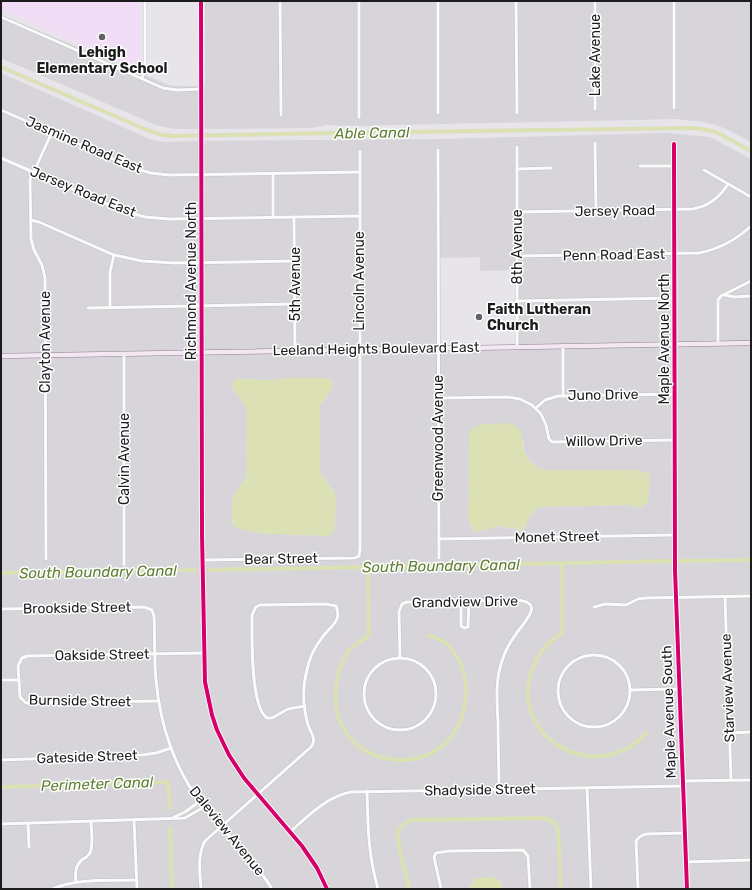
<svg xmlns="http://www.w3.org/2000/svg" width="752" height="890" viewBox="0 0 752 890" font-family="Rubik,sans-serif">
  <style>
    .residential { fill: #d7d5d9; fill-rule: evenodd }
    .education { fill: #f2ddf6 }
    .water { fill: #dbe0b5 }
    .lines { fill: none; stroke-linecap: round; stroke-linejoin: round }
    .canal { stroke: #dbe0b5; stroke-width: 4 }
    .street-casing { stroke: #c2c0c3; stroke-width: 4 }
    .secondary-casing { stroke: #937c94; stroke-width: 5.5 }
    .street { stroke: #fbfbfc; stroke-width: 3 }
    .secondary { stroke: #f2e8f2; stroke-width: 4.5 }
    .cycleway-casing { stroke: #fff; stroke-width: 6 }
    .cycleway { stroke: #d6006c; stroke-width: 4 }
    .poi-dot { fill: #636264; stroke: #fff; stroke-width: 1.5 }
    .labels { text-anchor: middle; dominant-baseline: central; stroke-width: 3; stroke-linejoin: round; paint-order: stroke }
    .poi-label { font-size: 14px; font-weight: bold; fill: #1c1c1c; stroke: #fff }
    .street-label { font-size: 14px; fill: #1c1c1c; stroke: #fff }
    .water-label { font-size: 15px; font-style: italic; fill: #618035; stroke: #fff }
  </style>
  <rect width="100%" height="100%" fill="#e7e4ea"/>
  <g class="residential">
    <path d="M205,1H751V142L731,131L716,125L704,122L677,119L352,126L326,125L312,128L204,129V86L205,85Z"/>
    <path d="M1,15L166,84L173,86H200V129H174L156,125L1,58Z"/>
    <path d="M1,73L152,140L164,142L200,141V350L1,354Z"/>
    <path d="M666,133L710,137L751,159V341L519,345L518,270L480,271V257L439,258L440,346L204,350V141L441,139Z"/>
    <path d="M751,345V889H503L500,880L492,878L470,886V889H329L319,867L304,845L259,793L237,766L224,742L214,715L207,682L205,585L204,355ZM290,378H330L333,382L332,389L320,406V472L335,493L336,507L335,528L324,536L256,533L246,530L232,522L233,497L246,477L247,411L244,404L232,386L237,379L271,380ZM524,441V451L532,463L538,468L544,470H638L639,473L648,472L649,489L648,503L640,508L631,505L542,507L534,510L527,521L526,525L520,530L498,526L477,532L472,528L469,522Z"/>
    <path d="M200,355L201,585L203,672L207,706L221,744L234,768L256,796L301,848L316,870L325,889H1V358Z"/>
  </g>
  <path class="education" d="M1,1H141V65L136,70L1,9Z"/>
  <g class="water">
    <path d="M290,378H330L333,382L332,389L320,406V472L335,493L336,507L334,530L331,535L324,536C305,534 245,537 233,525L231,510L233,497L246,477L247,411C245,408 245,405 243,402C238,395 226,385 237,379L271,380Z"/>
    <path d="M507,423C527,426 520,437 524,450C527,460 535,467 544,470H638L639,473L649,472V489L648,503L640,508L631,505L542,507C532,509 529,518 525,528L522,530L498,526L477,532H474L468,518L469,434C474,421 495,424 507,423Z"/>
    <path d="M476,878C489,878 499,873 503,889H470L472,882Z"/>
  </g>
  <g class="lines">
    <g class="canal">
      <path d="M1,67L145,129L162,135L173,136L336,133L696,128L716,132L751,151"/>
      <path d="M678,561L751,560"/>
      <path d="M562,563V633C546,644 539,652 532,670C507,739 599,787 646,733"/>
      <path d="M368,567L369,635C364,639 359,642 354,646C342,655 337,675 336,689C327,777 466,790 466,689C466,672 458,652 443,641C439,639 434,637 429,635"/>
      <path d="M210,570L672,561"/>
      <path d="M1,573L195,570"/>
      <path d="M1,787L168,782L170,808"/>
      <path d="M170,828L172,889"/>
      <path d="M410,889C407,876 394,840 399,829C402,824 408,822 412,820L545,818L554,822L558,828L561,889"/>
    </g>
    <defs>
      <g id="street">
        <path d="M280,1L281,115"/>
        <path d="M438,1V113"/>
        <path d="M516,1L517,113"/>
        <path d="M674,1V108"/>
        <path d="M1,17L163,88L177,90L202,89"/>
        <path d="M142,78L145,71V1"/>
        <path d="M595,109V1"/>
        <path d="M1,110L136,169L151,173L169,175L360,172"/>
        <path d="M359,117V1"/>
        <path d="M595,143L596,211"/>
        <path d="M674,144L675,570L687,889"/>
        <path d="M438,150L439,558"/>
        <path d="M1,158L123,211L145,217L169,219L359,216"/>
        <path d="M640,166H674"/>
        <path d="M517,169L551,168"/>
        <path d="M704,170L751,197"/>
        <path d="M273,173V217"/>
        <path d="M517,212L693,209C709,206 720,197 728,184"/>
        <path d="M294,217L295,351"/>
        <path d="M30,220L39,222L114,255L142,261L174,263L295,261"/>
        <path d="M517,256L699,253C719,249 736,240 751,226"/>
        <path d="M725,295L734,297L751,296"/>
        <path d="M517,301L674,298"/>
        <path d="M88,308L295,304"/>
        <path d="M110,308V272L114,255"/>
        <path d="M718,343V300L721,296L751,281"/>
        <path d="M563,346V396"/>
        <path d="M517,347V147"/>
        <path d="M124,354V565"/>
        <path d="M439,398L508,397L520,399L532,405L541,414L546,425L549,439L552,442L675,440"/>
        <path d="M536,408L545,400L558,396L674,394"/>
        <path d="M439,539L675,535"/>
        <path d="M46,559L45,278L42,265L34,250L31,239L30,180L31,176L36,167L52,132"/>
        <path d="M203,560L355,558L359,556L360,549V151"/>
        <path d="M725,597L731,780"/>
        <path d="M461,601V626L464,628L468,627L469,601"/>
        <path d="M594,607L605,604L626,605L638,599L646,598L751,596"/>
        <path d="M1,609L144,607L152,610L154,616C155,637 154,659 156,680C160,725 175,771 204,807C226,834 254,859 272,889"/>
        <circle cx="594" cy="691" r="36"/>
        <circle cx="400" cy="694" r="36"/>
        <path d="M400,658L399,612L402,604L407,602L516,600C547,602 523,623 516,634C510,642 505,651 502,661C495,680 497,702 498,722C498,744 499,767 499,789"/>
        <path d="M1,680H19"/>
        <path d="M631,690L679,689"/>
        <path d="M158,701L26,703L20,697L18,666L22,658L27,656L204,653"/>
        <path d="M730,733L751,732"/>
        <path d="M1,760L142,755L156,753L171,748"/>
        <path d="M683,781L751,780"/>
        <path d="M587,788L591,889"/>
        <path d="M367,791C368,828 368,854 378,889"/>
        <path d="M174,817L185,812L200,801"/>
        <path d="M134,820L137,889"/>
        <path d="M1,824L185,818L204,807"/>
        <path d="M28,824L29,847"/>
        <path d="M290,832C309,815 326,797 351,792L683,786"/>
        <path d="M686,862L751,860"/>
        <path d="M76,882C75,873 75,865 83,859C86,858 88,856 90,853C94,844 91,831 91,821"/>
        <path d="M52,889C76,878 110,881 136,880"/>
        <path d="M201,889C200,873 197,855 205,841L311,747C317,739 311,733 308,725C303,707 302,688 307,670C309,658 316,645 324,635C328,630 333,626 336,621C339,616 338,611 336,606L326,604L260,605L256,607L252,615C252,635 250,707 267,718H272L288,709L305,706"/>
        <path d="M441,889L434,857L436,853L449,851L523,850L528,856L530,889"/>
        <path d="M638,889L636,841C639,837 641,835 646,834L685,833"/>
      </g>
      <g id="secondary">
        <path d="M201,1L202,534L205,682L212,715L217,730L229,755L244,778L302,846L317,868L327,889"/>
        <path d="M1,356L751,343"/>
      </g>
    </defs>
    <use href="#street" class="street-casing"/>
    <use href="#secondary" class="secondary-casing"/>
    <use href="#street" class="street"/>
    <use href="#secondary" class="secondary"/>
    <defs>
      <g id="cycleway">
        <path d="M201,1L202,534L205,682L212,715L217,730L229,755L244,778L302,846L317,868L327,889"/>
        <path d="M674,144L675,570L687,889"/>
      </g>
    </defs>
    <use href="#cycleway" class="cycleway-casing"/>
    <use href="#cycleway" class="cycleway"/>
  </g>
  <g class="poi-dot">
    <circle cx="102" cy="37" r="4"/>
    <circle cx="479" cy="317" r="4"/>
  </g>
  <g class="labels">
    <g class="poi-label">
      <text x="102" y="52">Lehigh<tspan x="102" dy="16">Elementary School</tspan></text>
      <text x="487" y="309" text-anchor="start">Faith Lutheran<tspan x="487" dy="16">Church</tspan></text>
    </g>
    <g class="street-label">
      <text transform="translate(595 55) rotate(-90)">Lake Avenue</text>
      <text transform="translate(84 145) rotate(23)">Jasmine Road East</text>
      <text transform="translate(83 192) rotate(22)">Jersey Road East</text>
      <text transform="translate(615 211) rotate(-1)">Jersey Road</text>
      <text transform="translate(517 247) rotate(-90)">8th Avenue</text>
      <text transform="translate(614 255) rotate(-1)">Penn Road East</text>
      <text transform="translate(191 281) rotate(-90)">Richmond Avenue North</text>
      <text transform="translate(359 281) rotate(-90)">Lincoln Avenue</text>
      <text transform="translate(295 284) rotate(-90)">5th Avenue</text>
      <text transform="translate(664 339) rotate(-90)">Maple Avenue North</text>
      <text transform="translate(45 342) rotate(-90)">Clayton Avenue</text>
      <text transform="translate(376 349) rotate(-1)">Leeland Heights Boulevard East</text>
      <text transform="translate(603 395) rotate(-1)">Juno Drive</text>
      <text transform="translate(438 438) rotate(-90)">Greenwood Avenue</text>
      <text transform="translate(604 441) rotate(-1)">Willow Drive</text>
      <text transform="translate(124 459) rotate(-90)">Calvin Avenue</text>
      <text transform="translate(557 537) rotate(-1)">Monet Street</text>
      <text transform="translate(281 559) rotate(-1)">Bear Street</text>
      <text transform="translate(465 602) rotate(-1)">Grandview Drive</text>
      <text transform="translate(77 608) rotate(-1)">Brookside Street</text>
      <text transform="translate(102 655) rotate(-1)">Oakside Street</text>
      <text transform="translate(728 688) rotate(-92)">Starview Avenue</text>
      <text transform="translate(80 701) rotate(1)">Burnside Street</text>
      <text transform="translate(669 712) rotate(-92)">Maple Avenue South</text>
      <text transform="translate(87 757) rotate(-2)">Gateside Street</text>
      <text transform="translate(480 790) rotate(-1)">Shadyside Street</text>
      <text transform="translate(227 831) rotate(51)">Daleview Avenue</text>
    </g>
    <g class="water-label">
      <text transform="translate(372 133) rotate(-1)">Able Canal</text>
      <text transform="translate(441 566) rotate(-1)">South Boundary Canal</text>
      <text transform="translate(98 572) rotate(-1)">South Boundary Canal</text>
      <text transform="translate(97 784) rotate(-2)">Perimeter Canal</text>
    </g>
  </g>
  <rect width="752" height="890" fill="none" stroke="#1c1c1c" stroke-width="4"/>
</svg>
